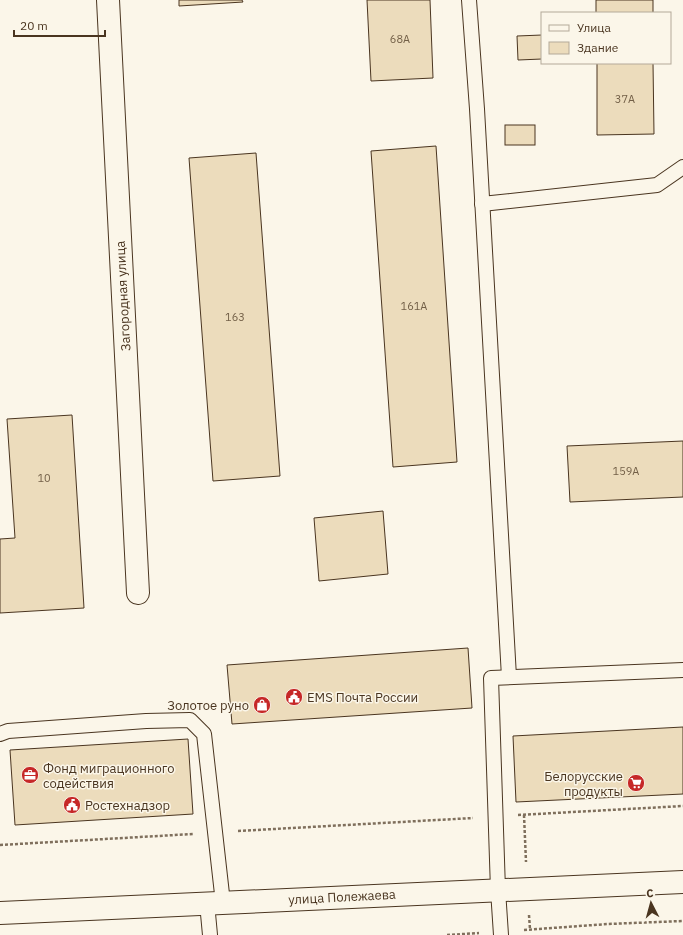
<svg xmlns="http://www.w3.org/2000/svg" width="683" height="935" viewBox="0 0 683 935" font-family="'IBM Plex Sans',sans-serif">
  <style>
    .building { fill: #ecdcbc; stroke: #4a3520 }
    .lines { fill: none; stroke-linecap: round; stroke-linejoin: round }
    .service-casing { stroke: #4a3520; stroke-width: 16 }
    .minor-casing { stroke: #4a3520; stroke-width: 24 }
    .primary-casing { stroke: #4a3520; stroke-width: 24 }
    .path { stroke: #7f6f5c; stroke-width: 2.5; stroke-dasharray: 3 2; stroke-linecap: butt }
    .service { stroke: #fbf6e9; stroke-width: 14 }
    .minor { stroke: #fbf6e9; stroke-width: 22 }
    .primary { stroke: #fbf6e9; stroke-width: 22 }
    .labels { text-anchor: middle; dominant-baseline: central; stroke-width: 3; stroke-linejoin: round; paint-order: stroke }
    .number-label { font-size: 11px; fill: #725f47 }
    .street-label { font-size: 13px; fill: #4a3520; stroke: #fbf6e9 }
    .poi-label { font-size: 13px; fill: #4a3520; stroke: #fbf6e9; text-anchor: start }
  </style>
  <rect width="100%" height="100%" fill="#fbf6e9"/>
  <g class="building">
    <path d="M179,0H242L243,2L179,6Z"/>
    <path d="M367,0H430L433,78L371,81Z"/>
    <rect x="596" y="0" width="57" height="13"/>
    <path d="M542,35V59L518,60L517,36Z"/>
    <path d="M597,63H653L654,134L597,135Z"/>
    <rect x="505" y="125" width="30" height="20"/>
    <path d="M436,146L457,462L393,467L371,151Z"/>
    <path d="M256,153L280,476L213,481L189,158Z"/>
    <path d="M72,415L84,608L0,613V539L15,538L7,419Z"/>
    <path d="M683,441V497L570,502L567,446Z"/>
    <path d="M383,511L388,574L319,581L314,518Z"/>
    <path d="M468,648L472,708L232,724L227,665Z"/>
    <path d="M683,727V794L516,802L513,736Z"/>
    <path d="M188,739L193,814L15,825L10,750Z"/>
  </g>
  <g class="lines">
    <defs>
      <g id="service">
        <path d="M469,0L477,109L509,677"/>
        <path d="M482,204L657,185L683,167"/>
        <path d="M0,734L8,731L146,721L190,720L204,734L223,903"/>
        <path d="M207,903L210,935"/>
        <path d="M501,935L498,890L491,678L683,670"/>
      </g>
      <path id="minor" d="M108,0L138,593"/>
      <path id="primary" d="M0,913L683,882"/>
    </defs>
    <use href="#service" class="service-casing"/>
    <use href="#minor" class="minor-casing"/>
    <use href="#primary" class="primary-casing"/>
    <g class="path">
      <path d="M518,815L683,806"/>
      <path d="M524,815L526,862"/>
      <path d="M238,831L473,818"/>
      <path d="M0,845L193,834"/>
      <path d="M529,915L530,929"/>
      <path d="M524,930L608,924L683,921"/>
      <path d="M447,935L479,933"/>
    </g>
    <use href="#service" class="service"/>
    <use href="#minor" class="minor"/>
    <use href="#primary" class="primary"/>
  </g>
  <defs>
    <symbol id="civic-disc" viewBox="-11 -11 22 22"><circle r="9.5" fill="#c62828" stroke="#fbf6e9"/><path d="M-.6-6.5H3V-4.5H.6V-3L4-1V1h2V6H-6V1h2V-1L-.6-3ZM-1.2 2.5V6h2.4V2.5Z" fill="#fff"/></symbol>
    <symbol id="shop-disc" viewBox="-11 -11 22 22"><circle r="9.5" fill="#c62828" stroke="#fbf6e9"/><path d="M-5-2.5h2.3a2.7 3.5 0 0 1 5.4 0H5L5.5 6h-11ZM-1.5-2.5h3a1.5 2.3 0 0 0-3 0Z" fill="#fff"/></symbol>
    <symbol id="office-disc" viewBox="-11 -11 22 22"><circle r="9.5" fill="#c62828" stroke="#fbf6e9"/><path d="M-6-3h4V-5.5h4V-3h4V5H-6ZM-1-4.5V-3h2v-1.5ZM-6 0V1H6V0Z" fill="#fff"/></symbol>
    <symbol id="supermarket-disc" viewBox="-11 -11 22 22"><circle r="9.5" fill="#c62828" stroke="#fbf6e9"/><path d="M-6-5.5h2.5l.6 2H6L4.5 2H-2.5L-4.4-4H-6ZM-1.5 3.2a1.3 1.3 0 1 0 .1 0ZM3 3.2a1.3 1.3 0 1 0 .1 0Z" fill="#fff"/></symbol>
  </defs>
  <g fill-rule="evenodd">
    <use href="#civic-disc" x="284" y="687" width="20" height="20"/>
    <use href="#shop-disc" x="252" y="695" width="20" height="20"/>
    <use href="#office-disc" x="20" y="765" width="20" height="20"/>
    <use href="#supermarket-disc" x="626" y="773" width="20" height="20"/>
    <use href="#civic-disc" x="62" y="795" width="20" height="20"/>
  </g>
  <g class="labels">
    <g class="number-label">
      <text x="400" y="39">68А</text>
      <text x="625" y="99">37А</text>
      <text x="414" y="306">161А</text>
      <text x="235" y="317">163</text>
      <text x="626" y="471">159А</text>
      <text x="44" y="478">10</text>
    </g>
    <g class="street-label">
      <text transform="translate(123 296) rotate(-93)">Загородная улица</text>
      <text transform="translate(342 897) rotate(-3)">улица Полежаева</text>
    </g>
    <g class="poi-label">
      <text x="307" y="697">EMS Почта России</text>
      <text x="249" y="705" text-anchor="end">Золотое руно</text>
      <text x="43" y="768">Фонд миграционного<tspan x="43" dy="15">содействия</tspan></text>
      <text x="623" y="776" text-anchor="end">Белорусские<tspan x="623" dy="15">продукты</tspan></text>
      <text x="85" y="805">Ростехнадзор</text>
    </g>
  </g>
  <rect x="541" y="12" width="130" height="52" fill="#fbf6e9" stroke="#b4a999"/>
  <rect x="549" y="25" width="20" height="6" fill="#fbf6e9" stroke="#b4a999"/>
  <text x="577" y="32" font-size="12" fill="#4a3520">Улица</text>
  <rect x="549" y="42" width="20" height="12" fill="#ecdcbc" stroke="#b4a999"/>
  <text x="577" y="52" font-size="12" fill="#4a3520">Здание</text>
  <g transform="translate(651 903) rotate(354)" stroke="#fbf6e9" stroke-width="3" paint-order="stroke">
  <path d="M0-3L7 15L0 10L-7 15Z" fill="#4a3520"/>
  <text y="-6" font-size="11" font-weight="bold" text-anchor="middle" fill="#4a3520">С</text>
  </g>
  <path d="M14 30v6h91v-6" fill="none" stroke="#4a3520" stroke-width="2"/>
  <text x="20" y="30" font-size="12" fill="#4a3520" stroke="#fbf6e9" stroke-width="3" paint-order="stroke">20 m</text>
</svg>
